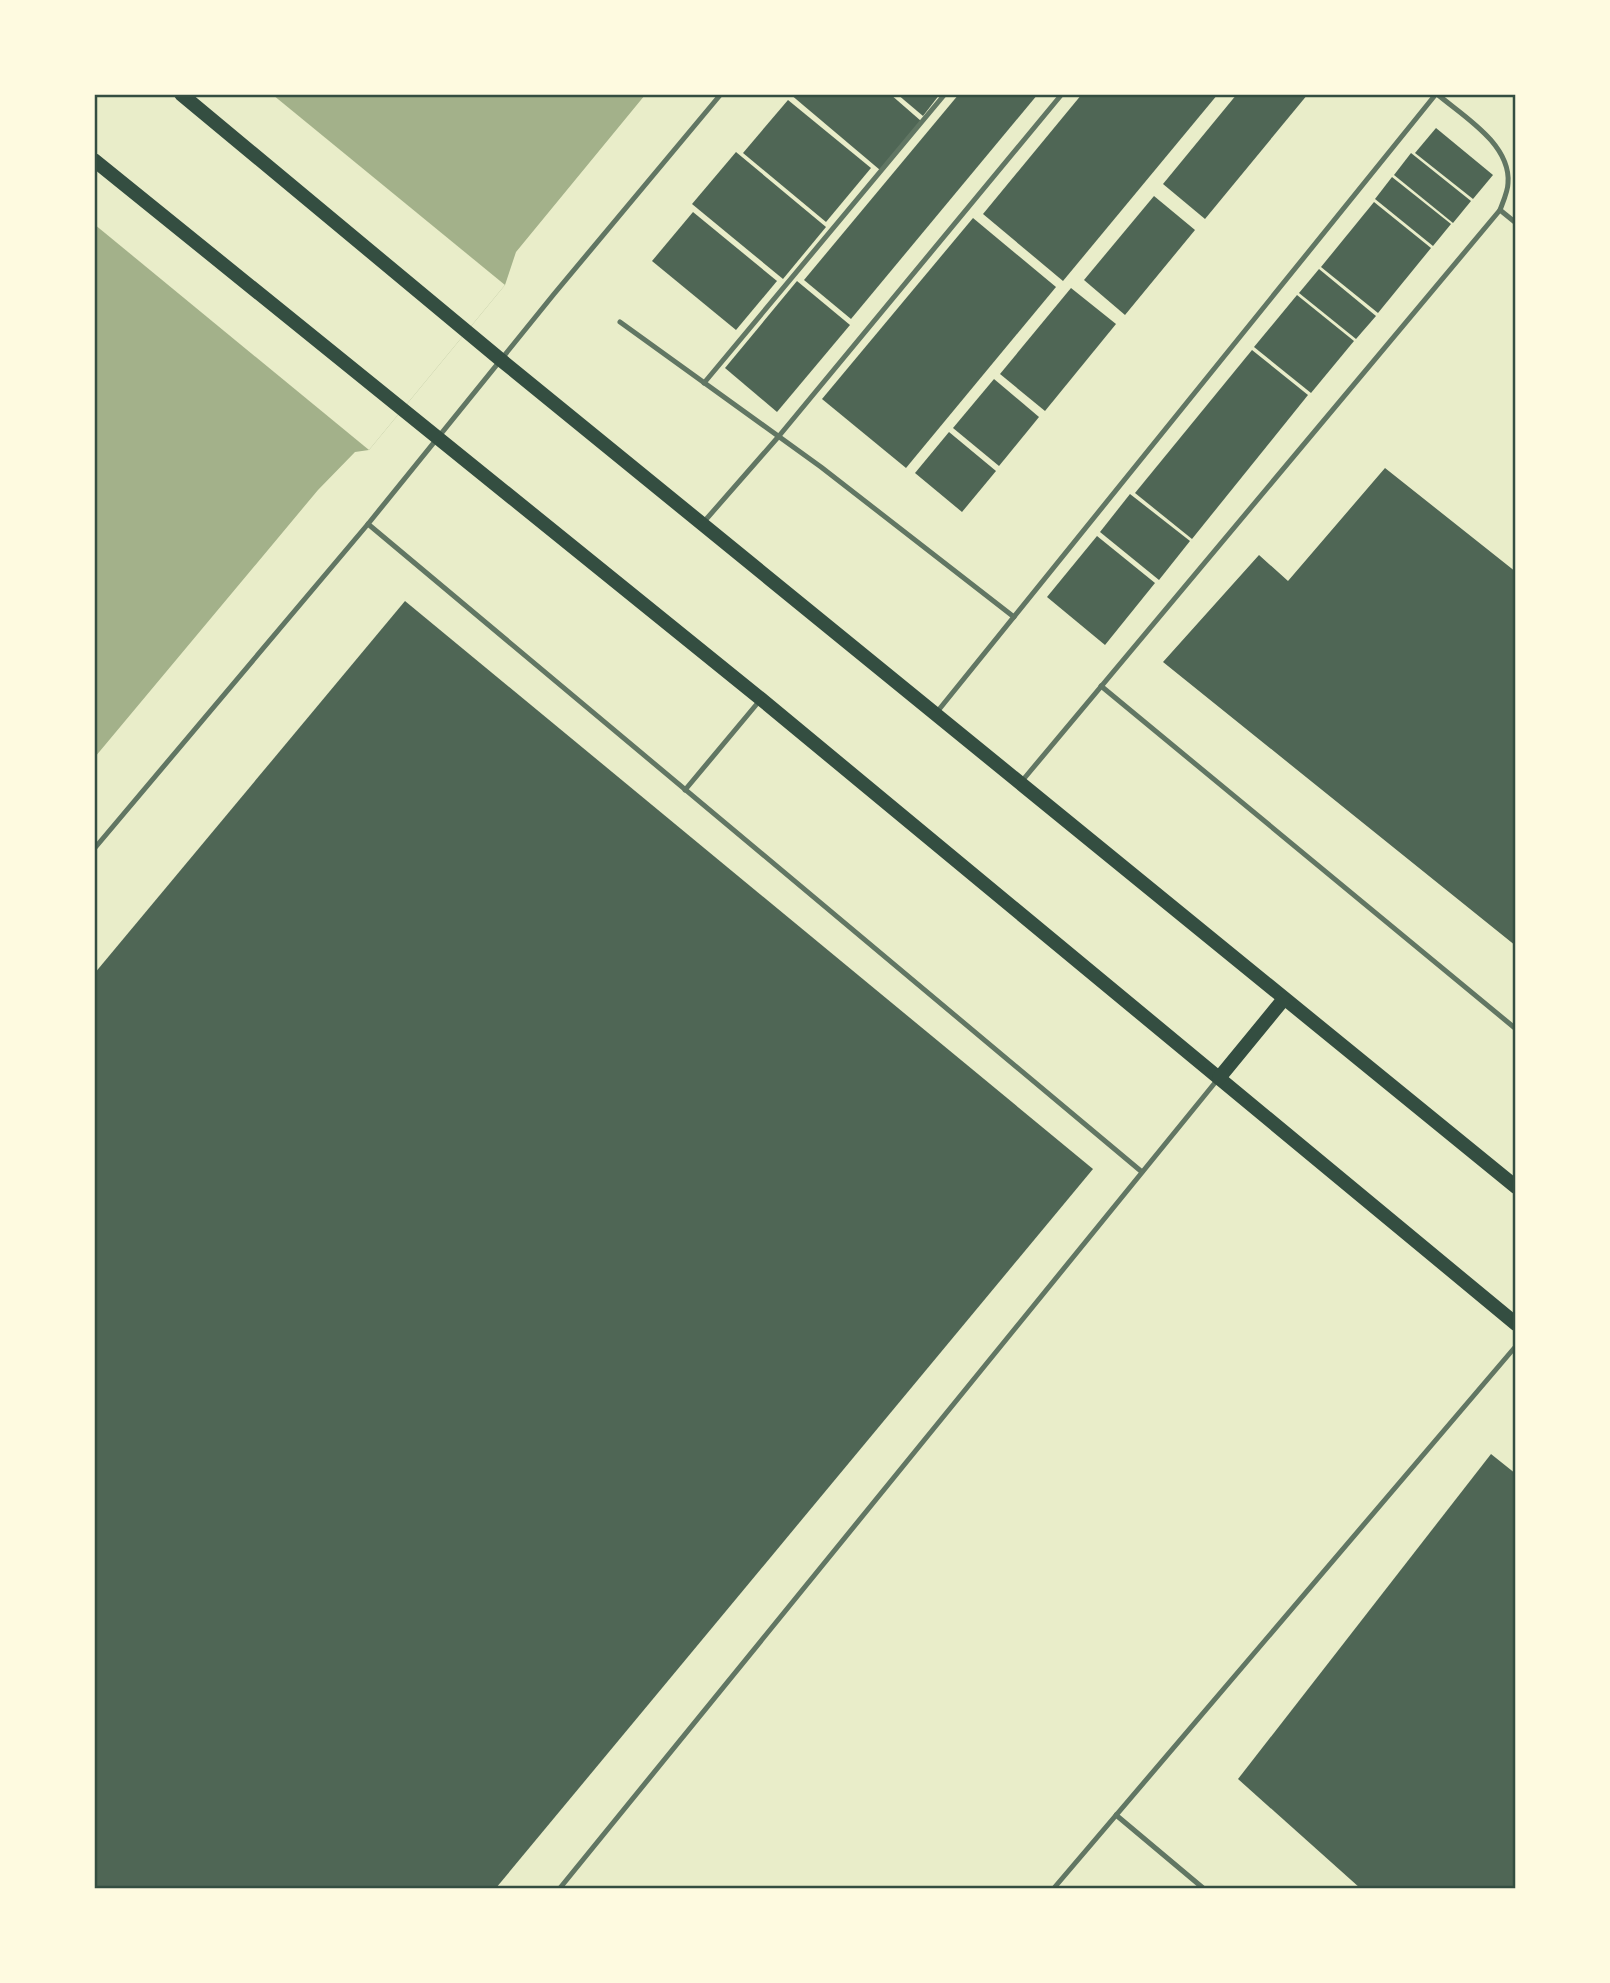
<svg xmlns="http://www.w3.org/2000/svg" width="1610" height="1983" viewBox="0 0 1610 1983" font-family="'Sofia Sans Condensed',sans-serif">
  <style>
    .water { fill: #a3b18a }
    .pier { fill: #e9edc9 }
    .building { fill: #4f6655 }
    .lines { fill: none; stroke-linecap: round; stroke-linejoin: round }
    .service { stroke: #617663; stroke-width: 5 }
    .secondary { stroke: #344e41; stroke-width: 14 }
    .neatline { fill: none; stroke: #344e41; stroke-width: 2.5 }
  </style>
  <rect width="100%" height="100%" fill="#e9edc9"/>
  <path class="water" d="M95,95H645L516,252L505,285L369,450L355,452L318,490L95,757Z"/>
  <path class="pier" d="M95,95H273L505,285L369,450L94,224Z"/>
  <g class="building">
    <path d="M790,94H890L921,121L880,170Z"/>
    <path d="M897,94H940L923,116Z"/>
    <path d="M959,94H1038L851,319L804,280Z"/>
    <path d="M1082,94H1218L1063,281L983,214Z"/>
    <path d="M1237,94H1308L1205,219L1163,184Z"/>
    <path d="M788,100L871,168L826,222L743,153Z"/>
    <path d="M1436,128L1493,175L1473,199L1415,153Z"/>
    <path d="M736,152L826,227L783,279L692,204Z"/>
    <path d="M1411,153L1471,201L1453,223L1394,175Z"/>
    <path d="M1392,177L1451,224L1433,246L1375,199Z"/>
    <path d="M1154,196L1195,230L1125,315L1084,280Z"/>
    <path d="M1374,202L1431,248L1378,313L1321,267Z"/>
    <path d="M693,212L777,281L736,330L652,261Z"/>
    <path d="M973,218L1056,287L906,468L822,399Z"/>
    <path d="M1319,269L1376,316L1356,339L1299,293Z"/>
    <path d="M797,281L850,325L777,412L725,368Z"/>
    <path d="M1071,288L1116,324L1045,411L1000,374Z"/>
    <path d="M1297,295L1354,341L1311,393L1254,347Z"/>
    <path d="M1252,350L1308,395L1192,539L1135,493Z"/>
    <path d="M994,379L1039,417L999,466L953,428Z"/>
    <path d="M949,432L996,471L962,512L915,473Z"/>
    <path d="M1385,468L1516,572V946L1163,662L1259,555L1288,581Z"/>
    <path d="M1130,494L1190,541L1159,580L1100,532Z"/>
    <path d="M1097,536L1155,583L1105,645L1047,597Z"/>
    <path d="M405,601L1093,1169L496,1888H94V974Z"/>
    <path d="M1491,1454L1516,1474V1888H1360L1238,1779Z"/>
  </g>
  <g class="lines">
    <g class="service">
      <path d="M1437,94C1463,116 1511,144 1508,183C1508,191 1503,202 1500,210"/>
      <path d="M620,322L821,467L1014,617"/>
      <path d="M704,383L945,94"/>
      <path d="M368,524L1142,1172"/>
      <path d="M702,524L779,436L1062,94"/>
      <path d="M1101,686L1516,1029"/>
      <path d="M937,712L1436,94"/>
      <path d="M1022,781L1500,210L1516,223"/>
      <path d="M685,790L761,699"/>
      <path d="M94,849L368,524L554,294L721,94"/>
      <path d="M1116,1815L1203,1888"/>
      <path d="M560,1888L1218,1079"/>
      <path d="M1054,1888L1516,1346"/>
    </g>
    <g class="secondary">
      <path d="M181,94L501,360L1516,1187"/>
      <path d="M94,160L761,699L1516,1324"/>
      <path d="M1219,1078L1283,1000"/>
    </g>
  </g>
  <rect width="1610" height="1983" fill="none" stroke="#fefae0" stroke-width="192"/>
  <rect x="96" y="96" width="1418" height="1791" class="neatline"/>
</svg>
